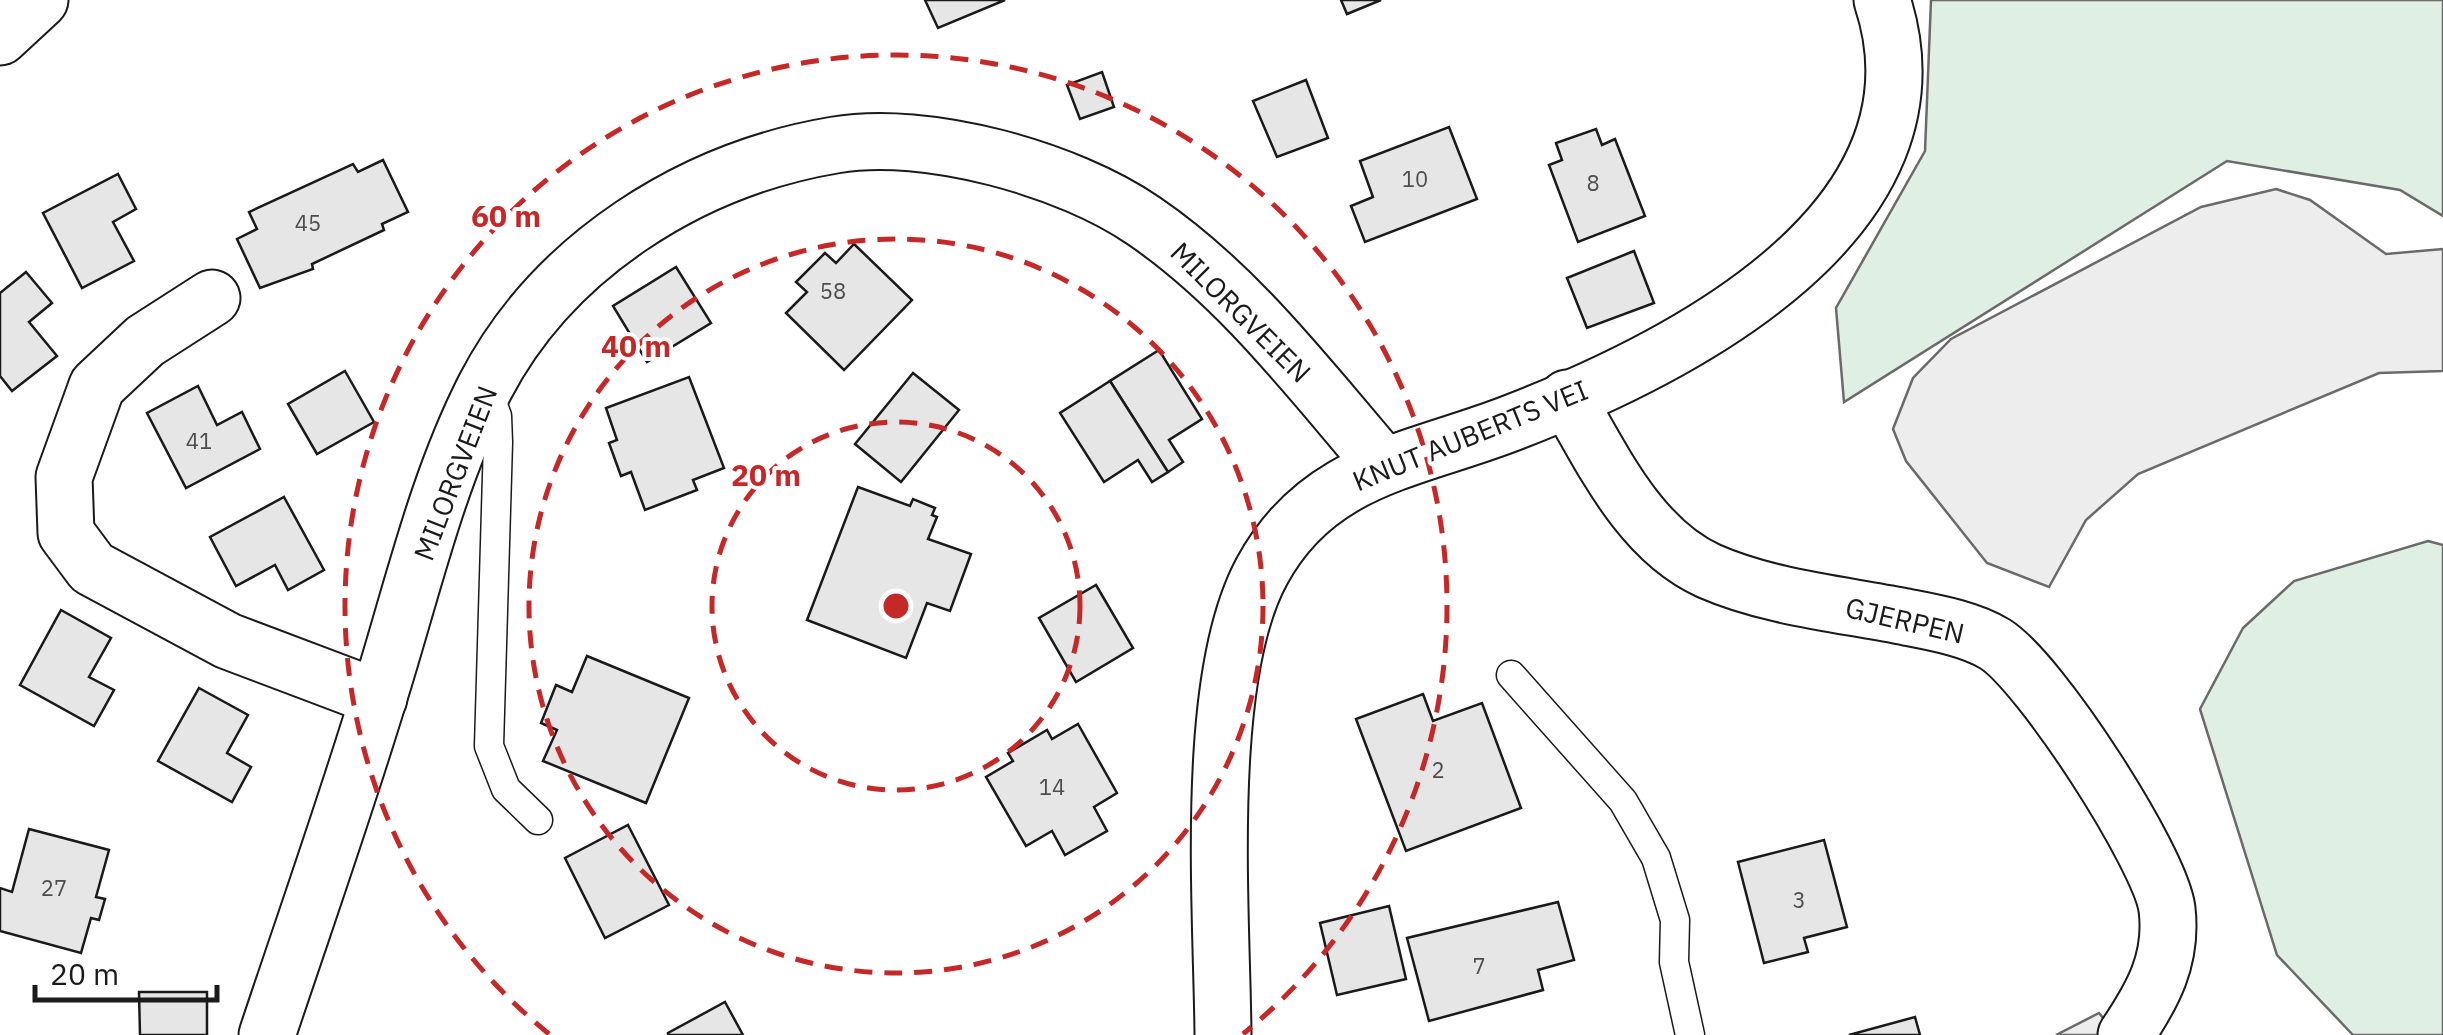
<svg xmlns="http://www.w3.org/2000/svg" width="2443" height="1035" viewBox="0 0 2443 1035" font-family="'IBM Plex Sans',sans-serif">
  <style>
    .green { fill: #e0efe3; stroke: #6a6a6a; stroke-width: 2.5 }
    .parking { fill: #ededed; stroke: #6a6a6a; stroke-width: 2.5 }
    .building { fill: #e6e6e6; stroke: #1a1a1a; stroke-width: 2.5 }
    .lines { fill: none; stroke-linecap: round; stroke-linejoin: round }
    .service-casing { stroke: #1a1a1a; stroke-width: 31 }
    .minor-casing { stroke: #1a1a1a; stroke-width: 59 }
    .secondary-casing { stroke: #1a1a1a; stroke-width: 59 }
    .service { stroke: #fff; stroke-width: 28 }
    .minor { stroke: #fff; stroke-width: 55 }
    .secondary { stroke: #fff; stroke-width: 55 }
    .ring { fill: none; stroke: #c62828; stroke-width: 5; stroke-dasharray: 18 12 }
    .labels { text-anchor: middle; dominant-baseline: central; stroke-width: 8; stroke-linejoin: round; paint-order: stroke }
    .number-label { font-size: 22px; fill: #4d4d4d }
    .street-label { font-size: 28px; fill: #1a1a1a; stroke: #fff }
    .centre { fill: #c62828; stroke: #fff; stroke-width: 5 }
    .ring-label { font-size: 30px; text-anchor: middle; font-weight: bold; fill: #c62828; stroke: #fff; stroke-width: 8; stroke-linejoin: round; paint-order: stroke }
  </style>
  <rect width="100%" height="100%" fill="#fff"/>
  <g class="green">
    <path d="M1931,0H2443V216L2400,190L2227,161L1844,402L1836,308L1925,151Z"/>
    <path d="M2428,541L2443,545V1035H2353L2277,955L2200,709L2243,628L2294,581Z"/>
  </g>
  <g class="parking">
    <path d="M2276,189L2310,200L2386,254L2443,249V371L2379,373L2138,474L2086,520L2049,587L1987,563L1906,461L1893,429L1913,378L1951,339L2201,207Z"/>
    <path d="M2099,1013L2117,1035H2056Z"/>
  </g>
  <g class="building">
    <path d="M925,0H1005L938,28Z"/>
    <path d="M1341,0H1381L1347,14Z"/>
    <path d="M1102,72L1114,107L1080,119L1067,85Z"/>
    <path d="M1306,80L1328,138L1277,157L1253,101Z"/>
    <path d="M1449,127L1477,199L1365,242L1351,206L1373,197L1360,161Z"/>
    <path d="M1596,129L1602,145L1615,139L1645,216L1578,242L1549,165L1562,160L1556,143Z"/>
    <path d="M383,160L408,212L382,224L384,230L312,264L313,269L260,288L237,239L257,229L249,212L353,164L358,172Z"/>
    <path d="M118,174L136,209L113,222L134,261L82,288L43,213Z"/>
    <path d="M854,244L912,300L844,370L786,313L807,292L796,282L825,253L836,263Z"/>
    <path d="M1634,251L1654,303L1587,328L1567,278Z"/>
    <path d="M676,267L711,323L647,362L613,306Z"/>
    <path d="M26,272L52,303L29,322L57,356L12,391L0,376V293Z"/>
    <path d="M1159,350L1202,419L1169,440L1183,462L1168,472L1110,381Z"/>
    <path d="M345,371L374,422L317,454L288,404Z"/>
    <path d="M913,373L959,410L901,482L855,444Z"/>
    <path d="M689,377L724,468L693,480L697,490L645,510L631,472L621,476L609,443L617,440L606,408Z"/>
    <path d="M1110,381L1168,472L1152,482L1138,460L1104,482L1060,413Z"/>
    <path d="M198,386L217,425L242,412L260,449L186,488L147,413Z"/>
    <path d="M858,487L910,506L913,499L935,508L932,515L937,517L928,539L971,554L950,611L927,603L906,658L807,620Z"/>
    <path d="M284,497L324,570L288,590L275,565L236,586L210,537Z"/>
    <path d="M1096,585L1133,648L1076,682L1039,618Z"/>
    <path d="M61,610L111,638L89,677L114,690L94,726L20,685Z"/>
    <path d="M587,656L689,698L646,803L543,761L557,730L541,723L556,685L572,692Z"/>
    <path d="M199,688L248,715L227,753L251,767L232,802L158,761Z"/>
    <path d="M1423,694L1433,721L1482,703L1521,808L1406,851L1356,719Z"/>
    <path d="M1078,724L1117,793L1094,807L1107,831L1065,855L1052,831L1026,846L986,777L1013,761L1008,753L1047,730L1052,739Z"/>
    <path d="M628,825L669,905L605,938L565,858Z"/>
    <path d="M29,829L109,850L96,897L105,899L99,920L91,918L81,953L0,931V888L12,892Z"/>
    <path d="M1824,840L1847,927L1804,938L1808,952L1764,963L1738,862Z"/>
    <path d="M1558,902L1574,960L1538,970L1543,990L1429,1021L1407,938Z"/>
    <path d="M1389,906L1406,979L1337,995L1320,923Z"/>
    <path d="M139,992H207V1035H140Z"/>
    <path d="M725,1002L743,1035H668V1033Z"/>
    <path d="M1915,1017L1920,1035H1849Z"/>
  </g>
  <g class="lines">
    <defs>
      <g id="service">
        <path d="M488,392L497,416L498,442L489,746L506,789L538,820"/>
        <path d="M1511,675L1623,801L1656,858L1675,920L1674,962L1690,1035"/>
      </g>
      <g id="minor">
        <path d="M212,298L145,341L97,386L64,477L66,533L92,568L228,641L379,698"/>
        <path d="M1567,398C1603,460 1640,540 1709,571C1768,597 1839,604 1901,616C1931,622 1969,628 1995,644C2040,672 2160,857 2167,909C2173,959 2153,995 2126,1035"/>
        <path d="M267,1035C305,921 345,808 380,693C412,591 436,483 485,387C553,256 691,169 835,145C926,129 1069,169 1144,221C1238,285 1309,379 1383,465"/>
        <path d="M1223,1035C1222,911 1203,679 1262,571C1318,467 1415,461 1514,422C1679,358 1955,220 1882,0"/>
      </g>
      <path id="secondary" d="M0,37L40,0"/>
    </defs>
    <use href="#service" class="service-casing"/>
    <use href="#minor" class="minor-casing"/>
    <use href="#secondary" class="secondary-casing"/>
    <use href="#service" class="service"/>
    <use href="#minor" class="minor"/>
    <use href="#secondary" class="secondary"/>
  </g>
  <g class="ring">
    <circle cx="896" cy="606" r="184"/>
    <circle cx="896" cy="606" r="367"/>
    <path d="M549 1034A551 551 0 1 1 1243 1034"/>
  </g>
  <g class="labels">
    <g class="number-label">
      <text x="1415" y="178">10</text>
      <text x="1593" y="182">8</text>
      <text x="308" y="222">45</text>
      <text x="833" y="290">58</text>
      <text x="199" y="440">41</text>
      <text x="1438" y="769">2</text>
      <text x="1052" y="786">14</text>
      <text x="54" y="887">27</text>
      <text x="1799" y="899">3</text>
      <text x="1479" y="965">7</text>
    </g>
    <g class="street-label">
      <text transform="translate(1241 312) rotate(45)">MILORGVEIEN</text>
      <text transform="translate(1470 435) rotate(-22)">KNUT AUBERTS VEI</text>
      <text transform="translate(455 473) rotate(-69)">MILORGVEIEN</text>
      <text transform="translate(1905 620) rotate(13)">GJERPEN</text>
    </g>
  </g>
  <circle cx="896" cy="606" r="15" class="centre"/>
  <g class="ring-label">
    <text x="506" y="227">60 m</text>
    <text x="636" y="357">40 m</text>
    <text x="766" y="486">20 m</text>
  </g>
  <path d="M35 985v15h182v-15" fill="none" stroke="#1a1a1a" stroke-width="5"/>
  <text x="50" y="985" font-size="30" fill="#1a1a1a" stroke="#ffffff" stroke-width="8" paint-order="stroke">20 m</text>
</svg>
